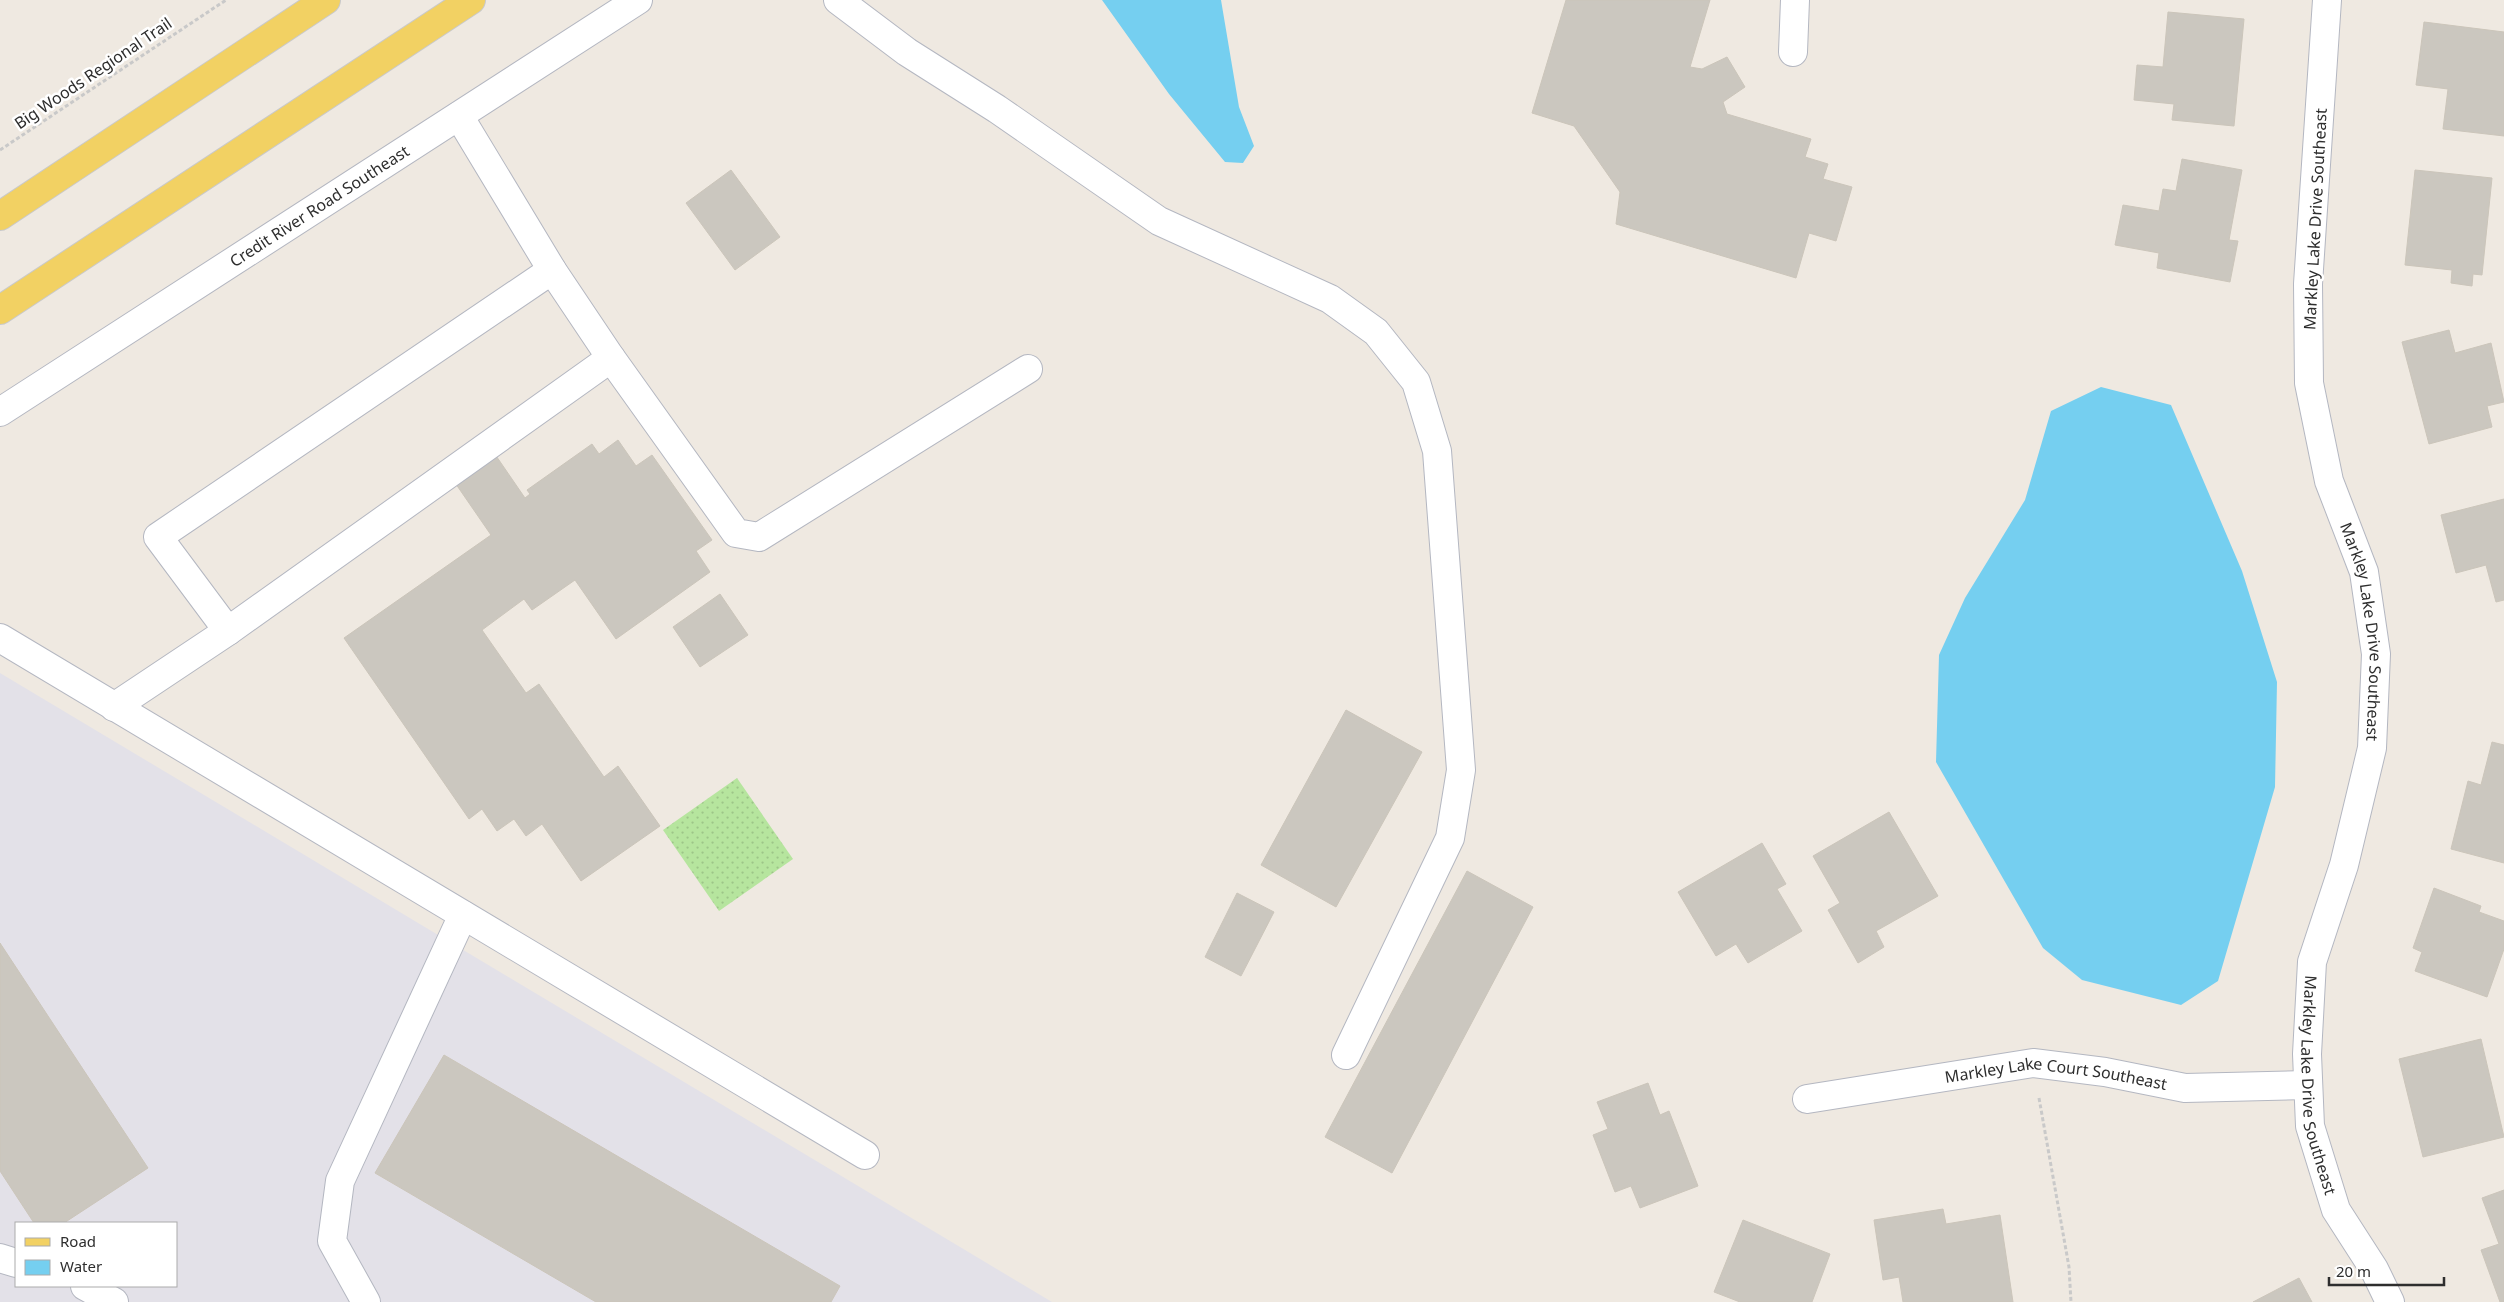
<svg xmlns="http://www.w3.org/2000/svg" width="2504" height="1302" viewBox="0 0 2504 1302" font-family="'Noto Sans',sans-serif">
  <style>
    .industrial { fill: #e3e1e8; fill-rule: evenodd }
    .grass { fill: url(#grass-dots) }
    .water { fill: #75cff0 }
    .building { fill: #cbc7bf; stroke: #cbc5ba }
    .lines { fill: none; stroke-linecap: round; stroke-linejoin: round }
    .minor-casing { stroke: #b4b7c1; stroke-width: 30 }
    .major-casing { stroke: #c9c9c9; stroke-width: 30 }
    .path { stroke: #c9c9c9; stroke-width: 3; stroke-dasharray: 4 2.5; stroke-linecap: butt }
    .minor { stroke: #fff; stroke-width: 28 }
    .major { stroke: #f2d163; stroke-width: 28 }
    .labels { text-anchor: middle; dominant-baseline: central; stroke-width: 5; stroke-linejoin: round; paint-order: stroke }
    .street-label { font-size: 16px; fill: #2e2e2e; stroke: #fff }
  </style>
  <defs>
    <pattern id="grass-dots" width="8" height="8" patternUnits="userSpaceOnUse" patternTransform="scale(1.25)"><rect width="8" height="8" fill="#b6e59e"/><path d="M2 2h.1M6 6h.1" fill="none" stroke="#9dc588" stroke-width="1.8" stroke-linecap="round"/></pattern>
  </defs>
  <rect width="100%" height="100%" fill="#efe9e1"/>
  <path class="industrial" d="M0,673L1052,1302H0ZM16,1223H176V1286H16Z"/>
  <path class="grass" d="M737,778L793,859L719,911L663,830Z"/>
  <g class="water">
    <path d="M1102,0H1221L1239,107L1254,146L1243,163L1225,162L1169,94Z"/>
    <path d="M2101,387L2171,405L2242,571L2277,682L2275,787L2218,981L2181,1005L2082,980L2043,948L1936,762L1939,655L1965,598L2025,500L2051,411Z"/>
  </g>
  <g class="building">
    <path d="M1566,0H1710L1690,67L1702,69L1727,57L1745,87L1723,102L1727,114L1811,139L1805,157L1828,164L1823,179L1852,187L1836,241L1809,233L1796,278L1616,224L1620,192L1574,126L1532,113Z"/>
    <path d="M2168,12L2244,19L2234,126L2172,120L2174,104L2134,100L2137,65L2163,67Z"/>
    <path d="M2424,22L2504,32V136L2443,129L2448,89L2416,85Z"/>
    <path d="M2182,159L2242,170L2229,240L2238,241L2230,282L2157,268L2159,253L2115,245L2123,205L2159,211L2163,189L2176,191Z"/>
    <path d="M731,170L780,237L735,270L686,203Z"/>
    <path d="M2415,170L2492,178L2482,275L2473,274L2472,286L2451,283L2452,270L2405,265Z"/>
    <path d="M2449,330L2455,353L2491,343L2504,402L2487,406L2492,427L2429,444L2402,342Z"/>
    <path d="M618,440L636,466L652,455L712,540L696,551L710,572L616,639L575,580L532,610L524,599L482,630L526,693L539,684L604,777L618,766L660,826L581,881L542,824L526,836L514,819L497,831L482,809L469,819L344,638L491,535L449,474L490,447L525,498L530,494L527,490L592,444L599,454Z"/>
    <path d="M2504,499V600L2496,602L2486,565L2456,573L2441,515Z"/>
    <path d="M720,594L748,635L700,667L673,627Z"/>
    <path d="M1346,710L1422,752L1336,907L1261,865Z"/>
    <path d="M2492,742L2504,745V863L2451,849L2468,781L2481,785Z"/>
    <path d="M1889,812L1938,896L1876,931L1884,947L1858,963L1828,910L1840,903L1813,856Z"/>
    <path d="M1762,843L1786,884L1777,889L1802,931L1748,963L1736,944L1716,956L1678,892Z"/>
    <path d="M1467,871L1533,907L1392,1173L1325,1137Z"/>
    <path d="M2434,888L2481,906L2479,912L2504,921V949L2487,997L2415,971L2422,952L2413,948Z"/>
    <path d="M1237,893L1274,912L1241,976L1205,957Z"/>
    <path d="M0,943L148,1168L64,1223H34L0,1171Z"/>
    <path d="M2481,1039L2504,1137L2423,1157L2399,1059Z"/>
    <path d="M444,1055L840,1286L831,1302H596L375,1173Z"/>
    <path d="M1648,1083L1660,1115L1669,1111L1698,1186L1640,1208L1631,1186L1615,1192L1593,1135L1608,1129L1597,1102Z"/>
    <path d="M2504,1190V1302H2500L2481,1250L2499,1244L2482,1198Z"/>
    <path d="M1943,1209L1946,1224L2000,1215L2013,1302H1903L1899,1277L1883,1280L1874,1220Z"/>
    <path d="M1743,1220L1830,1254L1812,1302H1740L1714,1292Z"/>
    <path d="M2299,1278L2312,1302H2253Z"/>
  </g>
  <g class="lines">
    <defs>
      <g id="minor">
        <path d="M838,0L907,52L997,109L1159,221L1330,299L1376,332L1416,382L1437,451L1461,770L1450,838L1346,1055"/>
        <path id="s1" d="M2327,0L2308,284L2309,383L2329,481L2364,572L2376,654L2372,748L2344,865L2312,962L2307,1054L2310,1126L2336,1210L2374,1269L2390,1302"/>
        <path d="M1793,52L1795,0"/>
        <path d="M611,358L736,533L759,537L1028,369"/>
        <path id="s2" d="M0,412L638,0"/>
        <path d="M228,631L611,358L552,270"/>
        <path d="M0,638L865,1155"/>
        <path d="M114,707L228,631L158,537L552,270L459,116"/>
        <path id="s3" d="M1807,1099L2033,1063L2105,1072L2185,1088L2308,1085"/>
        <path d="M0,1258L16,1263"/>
        <path d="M85,1286L114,1302"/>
        <path d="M366,1302L332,1241L340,1181L463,915"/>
      </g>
      <g id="major">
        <path d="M0,216L326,0"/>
        <path d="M0,310L471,0"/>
      </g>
    </defs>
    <use href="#minor" class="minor-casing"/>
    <use href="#major" class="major-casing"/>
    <g class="path">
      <path d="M0,150L226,0"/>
      <path d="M2039,1098L2069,1267L2071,1302"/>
    </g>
    <use href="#minor" class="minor"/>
    <use href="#major" class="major"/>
  </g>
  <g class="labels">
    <g class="street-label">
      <text transform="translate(93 73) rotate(-34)">Big Woods Regional Trail</text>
      <text stroke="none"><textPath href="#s2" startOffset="380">Credit River Road Southeast</textPath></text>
      <text transform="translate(2315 219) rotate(-87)">Markley Lake Drive Southeast</text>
      <text stroke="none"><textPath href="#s1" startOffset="640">Markley Lake Drive Southeast</textPath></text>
      <text stroke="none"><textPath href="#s3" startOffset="252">Markley Lake Court Southeast</textPath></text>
      <text stroke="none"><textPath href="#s1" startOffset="1105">Markley Lake Drive Southeast</textPath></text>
    </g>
  </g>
  <rect x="15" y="1222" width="162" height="65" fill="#ffffff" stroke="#ababab"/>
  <rect x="25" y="1238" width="25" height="8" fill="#f2d163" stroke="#ababab"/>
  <text x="60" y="1247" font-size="15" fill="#2e2e2e">Road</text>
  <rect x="25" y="1260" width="25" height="15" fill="#75cff0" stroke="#ababab"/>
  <text x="60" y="1272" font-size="15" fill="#2e2e2e">Water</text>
  <path d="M2329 1277v8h115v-8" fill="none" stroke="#2e2e2e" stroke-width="2.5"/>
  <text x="2336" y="1277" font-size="15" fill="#2e2e2e" stroke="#ffffff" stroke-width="4" paint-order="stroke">20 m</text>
</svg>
